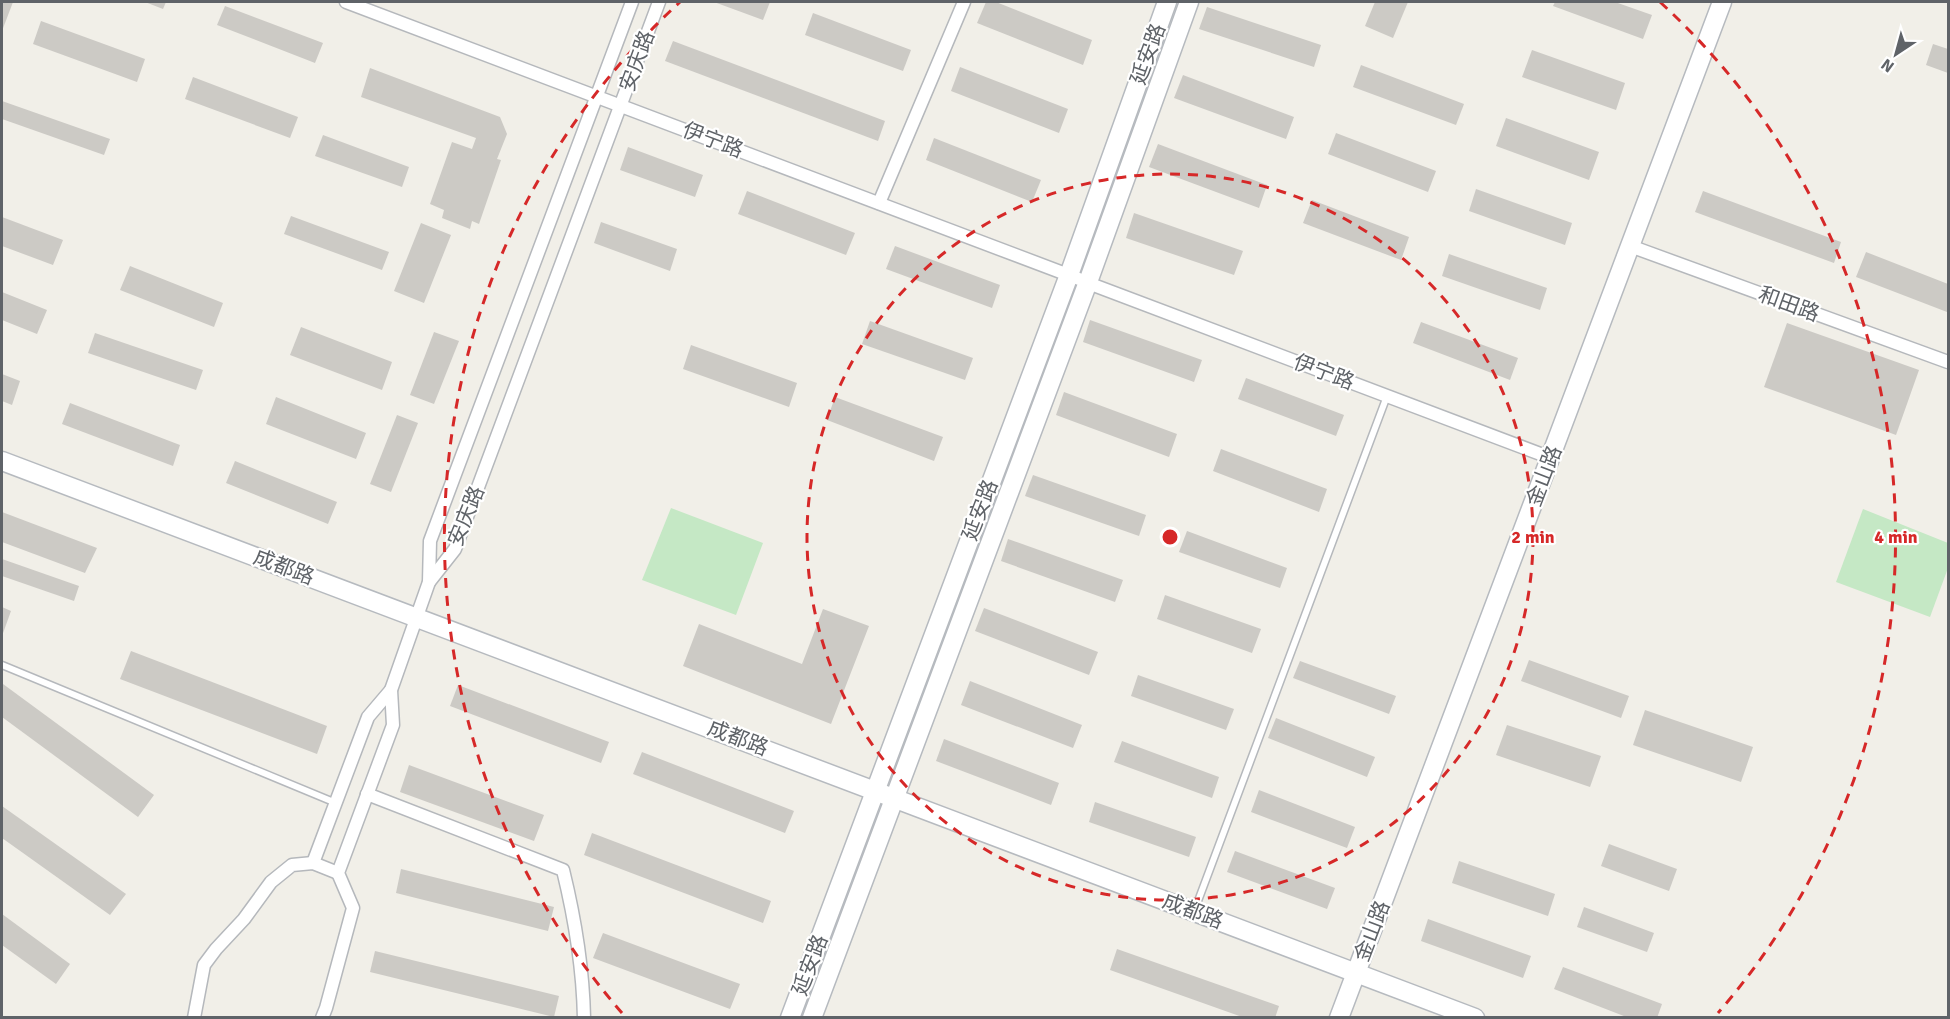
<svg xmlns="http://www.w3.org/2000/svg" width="1950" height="1019" viewBox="0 0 1950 1019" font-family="Signika,'Noto Sans SC',sans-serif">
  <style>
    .green { fill: #c5e8c5 }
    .building { fill: #cccac5 }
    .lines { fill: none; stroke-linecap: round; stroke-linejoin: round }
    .lane-casing { stroke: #b5b8bc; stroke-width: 9 }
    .street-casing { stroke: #b5b8bc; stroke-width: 15 }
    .secondary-casing { stroke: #b6babf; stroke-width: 21 }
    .lane { stroke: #fff; stroke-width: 6 }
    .street { stroke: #fff; stroke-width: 12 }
    .secondary { stroke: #fff; stroke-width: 18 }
    .ring { fill: none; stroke: #d62828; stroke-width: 3; stroke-dasharray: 10 8 }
    .labels { text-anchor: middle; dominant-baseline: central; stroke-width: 4.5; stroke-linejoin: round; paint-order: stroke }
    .street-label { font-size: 21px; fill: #5f6368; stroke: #fff }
    .centre { fill: #d62828; stroke: #fff; stroke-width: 3 }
    .ring-label { font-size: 18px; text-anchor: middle; font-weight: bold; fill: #d62828; stroke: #fff; stroke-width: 4.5; stroke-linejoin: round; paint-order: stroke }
  </style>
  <rect width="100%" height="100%" fill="#f1efe8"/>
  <g class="green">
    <path d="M671,508L763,543L736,615L642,580Z"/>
    <path d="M1863,509L1948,543V568L1930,617L1836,582Z"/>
  </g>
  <g class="building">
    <path d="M2,2H13L2,31Z"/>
    <path d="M145,2H166L163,9Z"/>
    <path d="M714,2H770L763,20Z"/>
    <path d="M986,2H996L1092,40L1083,65L977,23Z"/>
    <path d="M1375,2H1408L1393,38L1365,26Z"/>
    <path d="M1555,2H1615L1652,15L1643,39L1553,6Z"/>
    <path d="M225,6L323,43L315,63L217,25Z"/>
    <path d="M1207,7L1321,45L1314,67L1199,29Z"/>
    <path d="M813,13L911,50L903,71L805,35Z"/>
    <path d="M41,21L145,59L137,82L33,44Z"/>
    <path d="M673,41L885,121L878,141L665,61Z"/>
    <path d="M1933,44L1948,49V73L1926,65Z"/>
    <path d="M1532,50L1625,83L1616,110L1522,77Z"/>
    <path d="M1361,65L1464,104L1456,125L1353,87Z"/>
    <path d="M960,67L1068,109L1059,133L951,91Z"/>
    <path d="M370,68L500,117L507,134L497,159L501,160L479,224L472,221L470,229L442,218L444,210L430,204L452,142L472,149L476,138L361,97Z"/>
    <path d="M1183,75L1294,117L1286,139L1174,98Z"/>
    <path d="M193,77L298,117L290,138L185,99Z"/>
    <path d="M2,101L110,139L104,155L2,119Z"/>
    <path d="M1506,118L1599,152L1589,180L1496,146Z"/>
    <path d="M1336,133L1436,171L1428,192L1328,154Z"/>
    <path d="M323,135L409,167L402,187L315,156Z"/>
    <path d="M934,138L1041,180L1032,202L926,160Z"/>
    <path d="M1158,144L1267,185L1259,208L1149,167Z"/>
    <path d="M628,147L703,175L695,197L620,170Z"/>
    <path d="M1476,189L1572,223L1565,245L1469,211Z"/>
    <path d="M747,191L855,233L846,255L738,214Z"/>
    <path d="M1703,191L1841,242L1834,263L1695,212Z"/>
    <path d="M1312,200L1409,237L1401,260L1303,223Z"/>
    <path d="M1134,213L1243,251L1234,275L1126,238Z"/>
    <path d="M291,216L389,252L382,270L284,234Z"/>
    <path d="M2,217L63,240L53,265L2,246Z"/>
    <path d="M601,222L677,249L670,271L594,243Z"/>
    <path d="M421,223L451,235L424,303L394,291Z"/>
    <path d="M895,246L1000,285L992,308L886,269Z"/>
    <path d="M1866,252L1948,284L1947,312L1856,277Z"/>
    <path d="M1449,254L1547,288L1540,310L1442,276Z"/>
    <path d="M130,266L223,303L214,327L120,290Z"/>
    <path d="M2,292L47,310L37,334L2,320Z"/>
    <path d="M1090,320L1202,360L1194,382L1083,342Z"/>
    <path d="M870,321L973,358L965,380L862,344Z"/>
    <path d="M1421,322L1518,358L1510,380L1413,343Z"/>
    <path d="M1787,323L1919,370L1896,435L1764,387Z"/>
    <path d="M301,327L392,362L382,390L290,355Z"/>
    <path d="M434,332L459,341L434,404L410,395Z"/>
    <path d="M95,333L203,370L196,390L88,353Z"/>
    <path d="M691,345L797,383L789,407L683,369Z"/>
    <path d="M2,374L20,381L12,405L2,401Z"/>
    <path d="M1246,378L1344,415L1336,436L1238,399Z"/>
    <path d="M1064,392L1177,434L1169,457L1056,415Z"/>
    <path d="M276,397L366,433L356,459L266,424Z"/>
    <path d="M835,397L943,437L934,461L827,420Z"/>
    <path d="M70,403L180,445L173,466L62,424Z"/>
    <path d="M397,415L418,423L391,492L370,484Z"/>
    <path d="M1221,449L1327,489L1319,512L1213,471Z"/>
    <path d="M235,461L337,502L328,524L226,483Z"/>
    <path d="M1033,475L1146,515L1139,536L1025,496Z"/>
    <path d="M2,512L97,548L85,573L2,542Z"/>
    <path d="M1187,531L1287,568L1280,588L1179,552Z"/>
    <path d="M1008,539L1123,580L1115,602L1001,561Z"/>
    <path d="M2,559L79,586L74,601L2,576Z"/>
    <path d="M1165,595L1261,629L1252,653L1157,619Z"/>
    <path d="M2,607L11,611L2,636Z"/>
    <path d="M984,608L1098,652L1089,675L975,631Z"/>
    <path d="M823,609L869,626L831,724L683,666L699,624L802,664Z"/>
    <path d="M131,651L327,726L317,754L120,679Z"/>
    <path d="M1529,660L1629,696L1621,718L1521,681Z"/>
    <path d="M1300,661L1396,696L1389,714L1293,678Z"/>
    <path d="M1138,675L1234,709L1226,730L1131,696Z"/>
    <path d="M970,681L1082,725L1073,748L961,705Z"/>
    <path d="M3,684L154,795L138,817L2,717Z"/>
    <path d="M458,685L609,742L601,763L450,706Z"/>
    <path d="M1645,710L1753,747L1741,782L1633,745Z"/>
    <path d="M1276,718L1375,757L1367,777L1268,738Z"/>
    <path d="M1507,725L1601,756L1590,787L1496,755Z"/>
    <path d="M944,739L1059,783L1051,805L936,761Z"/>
    <path d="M1122,741L1219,777L1212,798L1114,762Z"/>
    <path d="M642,752L794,811L785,833L633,774Z"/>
    <path d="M409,765L544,815L534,841L400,792Z"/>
    <path d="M1259,790L1355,827L1347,848L1251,812Z"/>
    <path d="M1095,802L1196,837L1189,857L1089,822Z"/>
    <path d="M2,806L126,894L110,915L2,838Z"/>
    <path d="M592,833L771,901L763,923L584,855Z"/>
    <path d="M1609,844L1677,869L1669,891L1601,866Z"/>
    <path d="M1235,851L1335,888L1327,909L1227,872Z"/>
    <path d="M1459,861L1555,894L1548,916L1452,883Z"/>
    <path d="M401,869L554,907L548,931L396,893Z"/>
    <path d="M1584,907L1654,933L1647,952L1577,927Z"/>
    <path d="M2,914L70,964L56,984L2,945Z"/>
    <path d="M1428,919L1531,956L1523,978L1421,941Z"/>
    <path d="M603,933L740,984L730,1009L593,958Z"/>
    <path d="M1117,949L1279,1006L1275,1018H1245L1110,970Z"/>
    <path d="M375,951L559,996L554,1017L370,972Z"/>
    <path d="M1563,967L1662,1004L1657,1018H1629L1554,989Z"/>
  </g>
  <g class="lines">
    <defs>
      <g id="lane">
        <path d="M2,665L336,803"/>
        <path d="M1195,909L1387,396"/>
      </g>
      <g id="street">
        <path d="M346,2L1079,279"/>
        <path d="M879,203L964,2"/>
        <path d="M1630,246L1948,362"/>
        <path d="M1096,286L1551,458"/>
        <path d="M429,582L455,549L659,2"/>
        <path d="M367,794L563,870C575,919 583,968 584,1018"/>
        <path d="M313,863L368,717L391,690"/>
        <path d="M194,1018L204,965L216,949L244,919L271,882L292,865L313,863L338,873"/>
        <path d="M322,1018L326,1008L353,908L338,873L393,725L391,690L429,582L430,541L632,2"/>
      </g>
      <g id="secondary">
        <path d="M2,461L1475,1018"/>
        <path d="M790,1018L1069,275L1167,2"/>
        <path d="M812,1018L1088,282L1189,2"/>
        <path d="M1339,1018L1722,2"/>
      </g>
    </defs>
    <use href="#lane" class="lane-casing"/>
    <use href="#street" class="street-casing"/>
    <use href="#secondary" class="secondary-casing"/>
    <use href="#lane" class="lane"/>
    <use href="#street" class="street"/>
    <use href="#secondary" class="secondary"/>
  </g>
  <g class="ring">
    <circle cx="1170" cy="537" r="363"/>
    <path d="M622 1013A726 726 0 0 1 680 2M1660 2A726 726 0 0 1 1718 1013"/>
  </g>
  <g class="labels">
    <g class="street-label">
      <text transform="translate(1148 54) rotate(-70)">延安路</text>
      <text transform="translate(637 61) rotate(-70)">安庆路</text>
      <text transform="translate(713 140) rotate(21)">伊宁路</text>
      <text transform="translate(1789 304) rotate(20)">和田路</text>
      <text transform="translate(1324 372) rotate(21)">伊宁路</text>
      <text transform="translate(1544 476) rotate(-69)">金山路</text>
      <text transform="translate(980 510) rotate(-69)">延安路</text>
      <text transform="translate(466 516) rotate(-68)">安庆路</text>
      <text transform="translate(284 567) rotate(21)">成都路</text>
      <text transform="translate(738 738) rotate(21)">成都路</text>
      <text transform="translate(1193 911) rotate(21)">成都路</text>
      <text transform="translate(1372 931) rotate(-69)">金山路</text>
      <text transform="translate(810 965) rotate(-69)">延安路</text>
    </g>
  </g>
  <circle cx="1170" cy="537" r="9" class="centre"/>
  <g class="ring-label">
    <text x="1533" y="543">2 min</text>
    <text x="1896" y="543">4 min</text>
  </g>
  <rect width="1950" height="1019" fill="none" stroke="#5f6368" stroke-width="6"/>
  <g transform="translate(1896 54) rotate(216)" stroke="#ffffff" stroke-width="4.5" paint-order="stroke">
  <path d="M0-4.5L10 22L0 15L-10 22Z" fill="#5f6368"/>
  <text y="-9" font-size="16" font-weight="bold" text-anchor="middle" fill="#5f6368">N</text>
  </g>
</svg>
